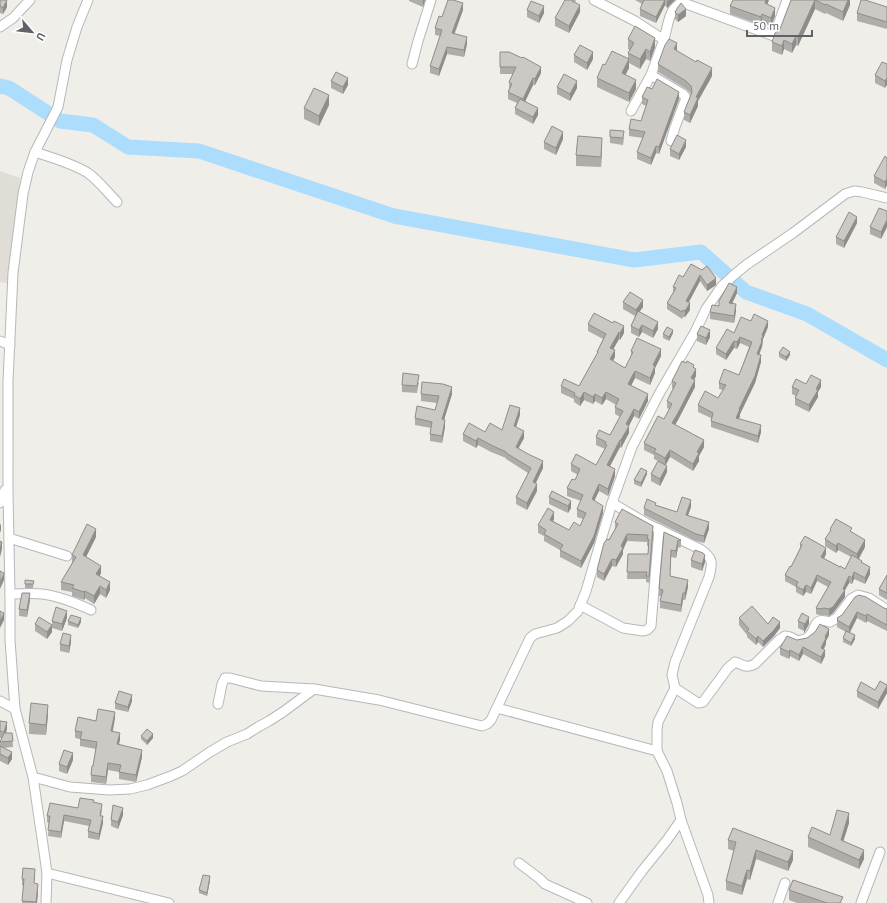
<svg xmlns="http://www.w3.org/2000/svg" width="887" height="903" viewBox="0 0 887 903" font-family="'PT Sans',sans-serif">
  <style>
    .education { fill: #e0ddd6 }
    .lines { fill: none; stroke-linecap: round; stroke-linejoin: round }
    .river { stroke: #acddfc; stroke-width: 15 }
    .minor-casing { stroke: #b5b8bb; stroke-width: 11 }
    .minor { stroke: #fff; stroke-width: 9 }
    .wall { fill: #afada9 }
    .shaded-wall { fill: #8f8d89 }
    .building { fill: #ccc9c4; stroke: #8f8d89 }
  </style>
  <rect width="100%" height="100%" fill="#f0eee8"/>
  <path class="education" d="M0,171L20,178L8,283L0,282Z"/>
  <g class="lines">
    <path class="river" d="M0,86L9,88L60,121L93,125L128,147L199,151L394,216L634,260L701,252L746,292L807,314L887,360"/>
    <defs>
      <g id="minor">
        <path d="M594,0L635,21L658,36L664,39L651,75L683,94L686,98L675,127L671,141"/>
        <path d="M681,2L774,36L787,0"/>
        <path d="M0,27L13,18L30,0"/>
        <path d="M664,39C667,30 668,17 673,10C676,6 680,4 683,0"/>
        <path d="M412,64L418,41L431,0"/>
        <path d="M631,111L651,75"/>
        <path d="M35,152C53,158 72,163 88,173C98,180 108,193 117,202"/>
        <path d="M0,341L10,345"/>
        <path d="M0,503L5,490"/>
        <path d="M612,503L646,523L700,549C713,558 713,562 709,577L675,662L672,675L675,688L658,722L657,730V751L667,771L677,803L681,820L708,895L709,903"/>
        <path d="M9,538L67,556"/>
        <path d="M10,594C21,594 32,593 42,594C59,596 76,603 91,610"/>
        <path d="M580,605L623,628L643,631L647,630L651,626L659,529"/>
        <path d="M675,688L698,703L703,702L728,668L735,662C744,665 745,669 755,664L779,640L785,636L790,637L798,641C800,640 804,640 807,638C818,630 811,616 830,622L837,618L851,599L858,595L869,598L887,610"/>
        <path d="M0,701L15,709"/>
        <path d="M218,704L222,684L225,678H230L261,686L314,689"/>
        <path d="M497,708L657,751"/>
        <path d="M33,777L70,787L109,790L130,789L147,785L171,776L182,771L210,752L227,742L247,734L258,727L269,721L283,712L314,689L379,700L482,726L487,724L491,720L530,638L535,634L557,628L568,621L578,611L586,591L612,503L632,447L659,394L695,332L706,309L722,286L734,275L746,265L793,233L845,194L854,191L862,192L887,198"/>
        <path d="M519,863L540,879L545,884L587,903"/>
        <path d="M47,873L169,903"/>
        <path d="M46,903L47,873L43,845L33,777L15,709L10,640V594L8,492V381L13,273L23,194L28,172L35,152L58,107L67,60L77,27L88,0"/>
        <path d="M619,903L642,871L667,840L681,820"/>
        <path d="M778,903L785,883"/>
        <path d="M861,903L880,852"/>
      </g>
    </defs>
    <use href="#minor" class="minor-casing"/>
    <use href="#minor" class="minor"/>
  </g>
  <g class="wall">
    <path d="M0,0L7,7L3,14L0,13Z"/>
    <path d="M409,0H425L423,7L409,1Z"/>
    <path d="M565,0H576L575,2L580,12L569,33L555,26V18Z"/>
    <path d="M635,0H675L667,8L665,5L656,23L640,16V9L642,4Z"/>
    <path d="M791,0H850V5L843,21L826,13L825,14L815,9L798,46L796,45L792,53L784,49L782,55L772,51V42L780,29Z"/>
    <path d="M767,4L775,16L771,26L762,22L761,25L730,14V6Z"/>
    <path d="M887,7V33V29L857,21V13Z"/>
    <path d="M463,10L455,33L467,44L464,57L447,54L439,76L430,73V66L440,36L435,35V28L442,17Z"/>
    <path d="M527,10L544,13L539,23L527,17Z"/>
    <path d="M675,12L686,16L678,22L675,19Z"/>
    <path d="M628,39L655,47L650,61L646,59L640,69L629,63V68L625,74L636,89L629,102L597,87V78L605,65L628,58V53L630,50L628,49Z"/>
    <path d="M677,51L712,76L698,101V106L690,123L684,120V112L691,94L686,89L658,72V64Z"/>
    <path d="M500,52L541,73L535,85H533L525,101L538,115L533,124L515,114V108L517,103L508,99V92L509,89V82L513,74H500Z"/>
    <path d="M574,55L593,59L587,70L574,62Z"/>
    <path d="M887,64L885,88L875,83V75Z"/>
    <path d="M331,81L348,85L343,94L331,88Z"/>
    <path d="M557,87L577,88L570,101L557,94Z"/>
    <path d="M642,97L679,99L659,154L656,153L651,165L637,159V152L643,138L629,136V129L641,121L646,106L642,104Z"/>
    <path d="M329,105L319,126L304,119V108Z"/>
    <path d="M610,137L624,138L623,145L610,143Z"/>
    <path d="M563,139L556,155L544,149V142Z"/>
    <path d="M686,147L679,160L670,156V149Z"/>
    <path d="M602,148L601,167L576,166V155Z"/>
    <path d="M887,158V185L885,189L874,183V176Z"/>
    <path d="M887,211V227L881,239L870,234V227Z"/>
    <path d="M857,223L844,248L836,244V237Z"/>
    <path d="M691,264L716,285L707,291L700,281L689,302L690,310L685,317H683L682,319L667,309V303L673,293V287L683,277Z"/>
    <path d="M737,293L732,304L736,311L734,323L710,319V312Z"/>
    <path d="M623,302L643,307L639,312L658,329L653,338L642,332L639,337L631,333V326L635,316L623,309Z"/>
    <path d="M751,321L768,327L763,339L762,347L759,354L761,362L755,383L740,414V416L739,419L761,432L758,443L711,427V418L698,412V405L718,398L723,390L719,389V383L739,375L749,347L740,343L737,349L734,348L726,360L716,354V348L734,333Z"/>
    <path d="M588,324L624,333L620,340L619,339L613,349L615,357L613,361L625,368L631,356V351L661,356L655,368V373L650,385L635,378L631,386L648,401L639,419L634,416L629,426V433L621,448L620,447L610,466L615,476L608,496L599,491L594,500L603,513L594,543L581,568L560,557V550L544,541V536L538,533V525L554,519L553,521L569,530L580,526L583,519L577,517V509L581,501L567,496V488L575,480L578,475L571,471V464L596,465L605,449L596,445V437L610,435L620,417L615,414V407L616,405L606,399L602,405L595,401L593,404L584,400L580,406L574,402V399L561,393V386H579L597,354V352L603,339L588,331Z"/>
    <path d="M673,333L669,341L663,338V334Z"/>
    <path d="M697,334L710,337L706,345L697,341Z"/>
    <path d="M779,353L790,355L786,361L779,357Z"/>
    <path d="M694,368L696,376L694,380L695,387L675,425L704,447L699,456V461L693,471L670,457L666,465L667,472L660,486L651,481V474L658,461L654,459V455L644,450V443L664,419L669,409L667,408V401L673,389L672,388V381Z"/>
    <path d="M419,382L417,393L402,392V385Z"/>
    <path d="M806,384L821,387L818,392V397L809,412L795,405V398L796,396L792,394V387Z"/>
    <path d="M421,394H452L444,420L445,427L442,443L430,441V434L431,428L415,425V418L435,410L437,403L421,401Z"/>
    <path d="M520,415L516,427L524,438L518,448L543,468L536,483L537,491L527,510L516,504V497L528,473L506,459V458L491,452L478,445L476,448L463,441V434L485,432L502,430Z"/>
    <path d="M647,474L641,487L634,484V480Z"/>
    <path d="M552,491L571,508L568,513L549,504V497Z"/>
    <path d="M656,505L677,512L691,507L688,515L709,529L704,543L696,541L644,515V508Z"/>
    <path d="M615,522L653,533L649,583L646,582V579H627L628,554H648V546H647V542L627,541L623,550V554L616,567L612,566L604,581L597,577V570L609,540L615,529Z"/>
    <path d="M830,529L852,532L865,547L859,559L870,574L865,584L854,579L852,584L849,583L845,590V597L833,613L829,616L824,615H819L816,614V608L828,587L817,581L811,594L806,592L803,596L796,592V587L785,581V575L791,567L800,548V544L826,554L824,559L840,567L845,569L851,557L838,550L836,553L825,546V539L830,533Z"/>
    <path d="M664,532L681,540V546L680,548L678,547L676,558L671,557L670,576L688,587L685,600H683L681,612L660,608V601L661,596H659V589Z"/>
    <path d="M96,537L86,557L101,573L100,576L110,590L106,598L100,594L94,604L85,598L84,600L72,596V592L61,590V582L72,563V555Z"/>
    <path d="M691,560L705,562L702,571L691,567Z"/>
    <path d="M887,575V600L879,595V589Z"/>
    <path d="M34,581L33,588H25V584Z"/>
    <path d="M855,597L884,608L887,609V631L867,621L866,623L857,618L850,633L855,639L851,646L843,642V638L846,632L837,627V618L842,615Z"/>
    <path d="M30,600L27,617L19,616V609Z"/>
    <path d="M67,618L62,631L52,628V632L47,639L35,631V624L52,625V621Z"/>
    <path d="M739,618L768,624L780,628L774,636L763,647L758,642L756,645L747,637V635L739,625Z"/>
    <path d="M68,621L81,622L78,628L68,625Z"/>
    <path d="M798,621L809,624L804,633V631L798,628Z"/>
    <path d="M829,635L826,641V644L824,649L825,656L821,664L803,654L799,661L790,656L789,659L780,655V648L797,640Z"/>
    <path d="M71,642L69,653L60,651V644Z"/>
    <path d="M887,685V693L878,709L857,697V691L875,690Z"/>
    <path d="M132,701L128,712L115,709V703Z"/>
    <path d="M48,715L46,735L29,734V723Z"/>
    <path d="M115,718L113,731L120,740L119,744L142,757L136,782L119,779V772L108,770L106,784L91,782V775L93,766L96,749L80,746V739L75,738V731L96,721Z"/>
    <path d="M0,721L7,729L6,733H12L13,747L3,748L12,759L8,765L0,761V741L2,738H0Z"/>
    <path d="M141,736L153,738L147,745L141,739Z"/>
    <path d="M73,760L67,774L59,771V764Z"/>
    <path d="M94,802L102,810L101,816L103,823L99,840L88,838V831L89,826L64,821L61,838L48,836L49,823L47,822V816L78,808Z"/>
    <path d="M123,815L118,829L111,826V820Z"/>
    <path d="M849,823L843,841L864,859L859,869L808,847V837L830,835Z"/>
    <path d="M728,840L793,860L788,871L756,859L750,880L747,879L742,895L726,890V881L734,851L728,849Z"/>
    <path d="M35,876L34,883L38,891L37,903H22L24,886L22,885V879Z"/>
    <path d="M210,880L207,896L199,893V890Z"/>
    <path d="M789,890L843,903H797L789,900Z"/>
  </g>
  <g class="shaded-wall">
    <path d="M7,0V7L3,14V8Z"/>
    <path d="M423,0H425L423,7Z"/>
    <path d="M665,0V5L656,23V17Z"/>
    <path d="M669,0H675L667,8V1Z"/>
    <path d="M766,0H769L765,11V3Z"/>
    <path d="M815,0V9L798,46V37Z"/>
    <path d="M848,0H850V5L843,21V12Z"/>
    <path d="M463,3V10L452,39V33Z"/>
    <path d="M580,5V12L569,33V26Z"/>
    <path d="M544,6V13L539,23V16Z"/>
    <path d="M775,8V16L771,26V18Z"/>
    <path d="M686,9V16L678,22V15Z"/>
    <path d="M762,14V22L761,25V17Z"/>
    <path d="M796,36V45L792,53V44Z"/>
    <path d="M467,37V44L464,57V50Z"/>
    <path d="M655,38V47L650,61V52Z"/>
    <path d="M784,40V49L782,55V46Z"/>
    <path d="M677,43V51L674,49Z"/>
    <path d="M447,47V54L439,76V69Z"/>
    <path d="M646,49V59L640,69V59Z"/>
    <path d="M593,52V59L587,70V63Z"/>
    <path d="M629,59V68L622,82V73Z"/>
    <path d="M541,67V73L535,85V79Z"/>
    <path d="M712,68V76L698,101V106L690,123V115L696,97Z"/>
    <path d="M348,78V85L343,94V87Z"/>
    <path d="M533,78V85L523,106V99Z"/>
    <path d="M887,78V85L885,88V81Z"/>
    <path d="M636,80V89L629,102V93Z"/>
    <path d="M577,81V88L570,101V94Z"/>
    <path d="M679,92V99L659,154V147Z"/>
    <path d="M329,95V105L319,126V116Z"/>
    <path d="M538,108V115L533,124V117Z"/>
    <path d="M563,132V139L556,155V148Z"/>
    <path d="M602,138V148L601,167V157Z"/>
    <path d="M686,140V147L679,160V154Z"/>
    <path d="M656,146V153L651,165V158Z"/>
    <path d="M887,179V185L885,189V182Z"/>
    <path d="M857,217V223L844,248V241Z"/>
    <path d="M887,220V227L881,239V232Z"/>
    <path d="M700,275V281L686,307V301Z"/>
    <path d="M716,278V285L707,291V285Z"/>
    <path d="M737,287V293L729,310V303Z"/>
    <path d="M643,300V307L636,317V310Z"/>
    <path d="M690,303V310L685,317V311Z"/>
    <path d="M736,304V311L734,323V316Z"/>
    <path d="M768,321V327L763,339L762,347L757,360V354L762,335Z"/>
    <path d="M658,322V329L653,338V331Z"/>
    <path d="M642,325V332L639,337V330Z"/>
    <path d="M624,326V333L620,340V333Z"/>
    <path d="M673,330V333L669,341V337Z"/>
    <path d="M710,330V337L706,345V338Z"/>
    <path d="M619,332V339L610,355V348Z"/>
    <path d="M740,337V343L737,349V342Z"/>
    <path d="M734,341V348L726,360V354Z"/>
    <path d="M661,349V356L655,368V373L650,385V378L653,365Z"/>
    <path d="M615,350V357L610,366V359Z"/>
    <path d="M790,352V355L786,361V357Z"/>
    <path d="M761,355V362L755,383L740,414V416L736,424V418L739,409Z"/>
    <path d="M696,369V376L691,385V378Z"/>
    <path d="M635,371V378L628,391V384Z"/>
    <path d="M695,380V387L678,420L672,430V423Z"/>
    <path d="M821,380V387L818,392V397L809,412V405Z"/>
    <path d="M452,387V394L442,426V419Z"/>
    <path d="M584,392V400L580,406V399Z"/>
    <path d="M606,392V399L602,405V398Z"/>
    <path d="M595,394V401L593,404V397Z"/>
    <path d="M648,394V401L639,419V412Z"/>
    <path d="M520,408V415L514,433V426Z"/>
    <path d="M634,409V416L626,431V424Z"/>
    <path d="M445,420V427L442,443V436Z"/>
    <path d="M761,425V432L758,443V436Z"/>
    <path d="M629,426V433L621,448V440Z"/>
    <path d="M524,431V438L516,453V447Z"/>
    <path d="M478,438V445L476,448V441Z"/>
    <path d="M620,440V447L607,472V465Z"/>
    <path d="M704,440V447L699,456V461L693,471V464L697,452Z"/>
    <path d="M670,450V457L665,465V458Z"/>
    <path d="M543,461V468L533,488V482Z"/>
    <path d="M667,466V472L660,486V479Z"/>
    <path d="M615,469V476L608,496V489Z"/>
    <path d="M647,471V474L641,487V483Z"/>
    <path d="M537,484V491L527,510V503Z"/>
    <path d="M599,484V491L592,506V499Z"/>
    <path d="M691,500V507L686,521V515Z"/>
    <path d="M571,501V508L568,513V506Z"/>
    <path d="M603,506V513L594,543L581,568V561Z"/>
    <path d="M554,512V519L550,527V520Z"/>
    <path d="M709,522V529L704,543V536Z"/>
    <path d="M1,523V530L0,533V526Z"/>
    <path d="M653,526V533L649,583V576Z"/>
    <path d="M96,529V537L83,563V555Z"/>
    <path d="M627,534V541L623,550V554L616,567V560L621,546Z"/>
    <path d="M678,540V547L676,558V551Z"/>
    <path d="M865,540V547L857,561V554Z"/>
    <path d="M2,542V549L0,557V550Z"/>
    <path d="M838,543V550L836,553V546Z"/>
    <path d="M826,548V554L821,564V557Z"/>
    <path d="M705,555V562L702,571V564Z"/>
    <path d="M612,559V566L604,581V574Z"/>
    <path d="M101,566V573L96,582V574Z"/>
    <path d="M870,567V574L865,584V578Z"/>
    <path d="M854,572V579L852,584V578Z"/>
    <path d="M4,573V580L0,589V583Z"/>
    <path d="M817,575V581L811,594V588Z"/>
    <path d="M849,576V583L845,590V597L833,613L829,616V609L843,589Z"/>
    <path d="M688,580V587L685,600V593Z"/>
    <path d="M110,582V590L106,598V590Z"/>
    <path d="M806,585V592L803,596V590Z"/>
    <path d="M100,586V594L94,604V596Z"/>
    <path d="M85,591V598L84,600V592Z"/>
    <path d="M30,593V600L27,617V610Z"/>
    <path d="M683,593V600L681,612V605Z"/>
    <path d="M67,611V618L62,631V624Z"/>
    <path d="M857,612V618L849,633V627Z"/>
    <path d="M4,613V620L0,628V621Z"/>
    <path d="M867,614V621L866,623V616Z"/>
    <path d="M809,617V624L804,633V626Z"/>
    <path d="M81,618V622L78,628V625Z"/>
    <path d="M780,622V628L774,636L763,647V641Z"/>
    <path d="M52,625V632L47,639V632Z"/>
    <path d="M829,629V635L826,641V644L821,654V648L825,637Z"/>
    <path d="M71,635V642L69,653V646Z"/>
    <path d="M855,635V639L851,646V643Z"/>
    <path d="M758,636V642L756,645V639Z"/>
    <path d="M803,647V654L799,661V655Z"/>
    <path d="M790,650V656L789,659V652Z"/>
    <path d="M825,650V656L821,664V657Z"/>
    <path d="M887,686V693L878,709V702Z"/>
    <path d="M132,695V701L128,712V707Z"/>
    <path d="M48,705V715L46,735V725Z"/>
    <path d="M115,712V718L111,738V731Z"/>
    <path d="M7,722V729L4,739V732Z"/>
    <path d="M120,733V740L117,750V744Z"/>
    <path d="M153,734V738L147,745V741Z"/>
    <path d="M142,750V757L136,782V775Z"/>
    <path d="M12,752V759L8,765V758Z"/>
    <path d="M73,753V760L67,774V767Z"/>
    <path d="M108,763V770L106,784V777Z"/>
    <path d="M123,808V815L118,829V822Z"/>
    <path d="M849,813V823L841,849V840Z"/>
    <path d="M64,815V821L61,838V832Z"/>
    <path d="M103,816V823L99,840V834Z"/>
    <path d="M756,850V859L750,880V871Z"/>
    <path d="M864,850V859L859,869V860Z"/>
    <path d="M793,851V860L788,871V862Z"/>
    <path d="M747,870V879L742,895V886Z"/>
    <path d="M210,876V880L207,896V893Z"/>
    <path d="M38,884V891L37,903H36Z"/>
  </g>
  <g class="building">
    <path d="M0,0H7L3,8L0,6Z"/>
    <path d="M448,0H453L463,3L452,33L467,37L464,50L447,47L439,69L430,66L442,30L435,28L439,16L442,17Z"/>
    <path d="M565,0H573L572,1L580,5L569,26L555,18Z"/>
    <path d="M644,0H665L656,17L640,9Z"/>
    <path d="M733,0H766L765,3L775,8L771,18L762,14L761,17L730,6Z"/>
    <path d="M791,0H848L843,12L826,4L825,5L815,0L798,37L796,36L792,44L784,40L782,46L772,42L775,33L778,31L780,29Z"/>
    <path d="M861,0H865L887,7V22L857,13Z"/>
    <path d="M531,1L544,6L539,16L527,10Z"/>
    <path d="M681,3L686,9L678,15L675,12L678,7Z"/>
    <path d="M635,26L655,38L650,52L646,49L640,59L628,53L634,43L628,39Z"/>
    <path d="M669,39L677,43L674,49L696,62L697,60L712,68L696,97L698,98L690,115L684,112L692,92L691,86L686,81L658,64L665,45Z"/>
    <path d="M580,45L593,52L587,63L574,55Z"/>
    <path d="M612,51L629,59L622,73L636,80L629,93L597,78L603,64L605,65Z"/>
    <path d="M500,52H509L522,58L523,57L541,67L535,79L533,78L523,99L508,92L512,84L509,82L516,67H500Z"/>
    <path d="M882,62L887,64V78L885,81L875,75Z"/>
    <path d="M336,72L348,78L343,87L331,81Z"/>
    <path d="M564,74L577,81L570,94L557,87Z"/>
    <path d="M657,79L679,92L659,147L656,146L651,158L637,152L645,132L629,129L631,119L641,121L648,100L642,97L647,87L652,89Z"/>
    <path d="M314,88L329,95L319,116L304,108Z"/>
    <path d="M520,99L538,108L533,117L515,108Z"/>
    <path d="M552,126L563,132L556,148L544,142Z"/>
    <path d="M610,130L624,131L623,138L610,137Z"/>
    <path d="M677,135L686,140L679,154L670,149Z"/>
    <path d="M578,136L602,138L601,157L576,155Z"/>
    <path d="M885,156L887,158V179L885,182L874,176Z"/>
    <path d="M879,208L887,211V220L881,232L870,227Z"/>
    <path d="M849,212L857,217L844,241L836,237Z"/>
    <path d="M691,264L702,270L707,266L716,278L707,285L700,275L686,301L690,303L685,311L683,310L682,312L667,303L676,288L673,287L679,275L683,277Z"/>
    <path d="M729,283L737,287L729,303L736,304L734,316L710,312L712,305L719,306V301Z"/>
    <path d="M630,292L643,300L636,310L623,302Z"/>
    <path d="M638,311L658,322L653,331L642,325L639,330L631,326Z"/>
    <path d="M594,313L613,323L614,321L624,326L620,333L619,332L610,348L615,350L610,359L625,368L633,352L631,351L637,338L661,349L653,365L655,366L650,378L635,371L628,384L648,394L639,412L634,409L626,424L629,426L621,440H620L607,465L615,469L608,489L599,484L592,499L603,506L594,536L581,561L560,550L563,545L544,534L546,530L538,525L548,508L554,512L550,520L569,530L574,522L580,526L586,513L577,509L583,495L567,488L572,479L575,480L580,469L571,464L576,454L596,465L607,445L605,444L606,442L596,437L599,430L610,435L623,411L615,407L619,399L606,392L602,398L595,394L593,397L584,392L580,399L574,395L575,393L561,386L564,379L579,386L598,352H597L606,334L588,324Z"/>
    <path d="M754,314L768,321L762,335L763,336L761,340L762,341L757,354L761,355L755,376L739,409H740L736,418L761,425L758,436L711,421L713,413L698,405L705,391L718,398L726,385L719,383L724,369L739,375L752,342L740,337L737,342L734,341L726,354L716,348L727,329L734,333L741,317L751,321Z"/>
    <path d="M701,326L710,330L706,338L697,334Z"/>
    <path d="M667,327L673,330L669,337L663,334Z"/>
    <path d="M783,347L790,352L786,357L779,353Z"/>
    <path d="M682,361L686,363L687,361L694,365L693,367L696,369L691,378L695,380L678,413L672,423L704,440L697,452L699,453L693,464L670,450L665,458L654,452L656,449L644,443L658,416L664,419L672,404L667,401L676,383L672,381Z"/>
    <path d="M403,373L419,375L417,386L402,385Z"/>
    <path d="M811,375L821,380L816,389L818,390L809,405L795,398L799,390L792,387L796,379L806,384Z"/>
    <path d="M422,382L443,384L452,387L442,419L445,420L442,436L430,434L432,422L415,418L417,406L435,410L439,396L421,394Z"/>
    <path d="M510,405L520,408L514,426L524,431L516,447L528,454L543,461L533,482L537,484L527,503L516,497L531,468L506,453V452L491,445L478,438L476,441L463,434L469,423L485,432L490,423L502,430Z"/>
    <path d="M658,461L667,466L660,479L651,474Z"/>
    <path d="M641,468L647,471L641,483L634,480Z"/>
    <path d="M552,491L571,501L568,506L549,497Z"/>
    <path d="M682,497L691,500L686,515L709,522L704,536L696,534L644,508L647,499L656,503L655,505L677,512Z"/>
    <path d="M622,509L653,526L649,576H646L647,572H627L628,554H648L649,539H647L648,535L627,534L621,546L623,548L616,560L612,559L604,574L597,570L604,543L607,539L609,540L618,524L615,522Z"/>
    <path d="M836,519L852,528L850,531L865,540L857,554L838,543L836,546L825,539L831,530L830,529Z"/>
    <path d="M87,524L96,529L83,555L101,566L96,574L110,582L106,590L100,586L94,596L85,591L84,592L72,588L74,585L61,582L76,557L72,555Z"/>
    <path d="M664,532L681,540L680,541L678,540L676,551L671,550L670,576L688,580L685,593H683L681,605L660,601L663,590L659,589Z"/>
    <path d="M805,536L826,548L821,557L840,567V566L845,569L852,555L862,561L861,562L870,567L865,578L854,572L852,578L849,576L843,589L845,590L833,607L829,609L824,608L819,609L816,608L831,582L817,575L811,588L806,585L803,590L796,586L798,582L785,575L790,566L791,567L802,545L800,544Z"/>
    <path d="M0,541L2,542L0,550Z"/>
    <path d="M695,550L703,553L705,555L702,564L691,560Z"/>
    <path d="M0,571L4,573L0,583Z"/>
    <path d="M887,575V593L879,589Z"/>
    <path d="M25,580L34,581L33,584H25Z"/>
    <path d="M22,593H30L27,610L19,609Z"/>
    <path d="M859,595L866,597L884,608L887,609V625L867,614L866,616L857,612L849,627L837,620L838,619L837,618L842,615L855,597Z"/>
    <path d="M752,606L768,624L773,617L780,622L774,630L763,641L758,636L756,639L747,631L749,629L739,618Z"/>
    <path d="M56,607L67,611L62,624L52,621Z"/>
    <path d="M0,611L4,613L0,621Z"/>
    <path d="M802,613L809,617L804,626L805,624L798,621Z"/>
    <path d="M71,615L81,618L78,625L68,621Z"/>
    <path d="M39,617L52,625L47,632L35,624Z"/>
    <path d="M820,624L829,629L825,637L826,638L821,648L825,650L821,657L803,647L799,655L790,650L789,652L780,648L787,636L797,640L807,638L815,632Z"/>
    <path d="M846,631L855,635L851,643L843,638Z"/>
    <path d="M63,633L71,635L69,646L60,644Z"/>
    <path d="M880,681L887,685V686L878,702L857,691L861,682L875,690Z"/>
    <path d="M119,691L132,695L128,707L115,703Z"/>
    <path d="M31,703L48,705L46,725L29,723Z"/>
    <path d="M98,709L115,712L111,731L120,733L117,744L142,750L136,775L119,772L121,765L108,763L106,777L91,775L92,766H93L97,742L80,739L82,732L75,731L78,717L96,721Z"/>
    <path d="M0,721L7,722L4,732L0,731Z"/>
    <path d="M147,729L153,734L147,741L141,736Z"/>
    <path d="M4,733H12L13,741L0,742Z"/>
    <path d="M0,746L12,752L8,758L0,754Z"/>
    <path d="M64,750L73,753L67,767L59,764Z"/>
    <path d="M80,798L94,800L93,802L102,804L100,816H103L99,834L88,831L91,820L64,815L61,832L48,830L50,816H47L50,803L78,808Z"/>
    <path d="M113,805L123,808L118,822L111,820Z"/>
    <path d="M837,810L849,813L841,840L864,850L859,860L808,837L812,827L830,835Z"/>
    <path d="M733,828L793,851L788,862L756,850L750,871L747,870L742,886L726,881L736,842L728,840Z"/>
    <path d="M23,868L35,869L34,883L38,884L36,902L22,901L24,879H22Z"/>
    <path d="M203,875L210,876L207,893L199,890Z"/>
    <path d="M793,880L843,897L840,903H827L789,890Z"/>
  </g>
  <g transform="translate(32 32) rotate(118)" stroke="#ffffff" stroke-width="3" paint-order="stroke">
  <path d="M0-3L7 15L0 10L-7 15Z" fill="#5f6367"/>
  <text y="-6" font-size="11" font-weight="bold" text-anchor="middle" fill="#5f6367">U</text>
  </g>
  <path d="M747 30v6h65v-6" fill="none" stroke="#5f6367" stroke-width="2"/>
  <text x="753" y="30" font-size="12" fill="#5f6367" stroke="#ffffff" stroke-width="3" paint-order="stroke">50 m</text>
</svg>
